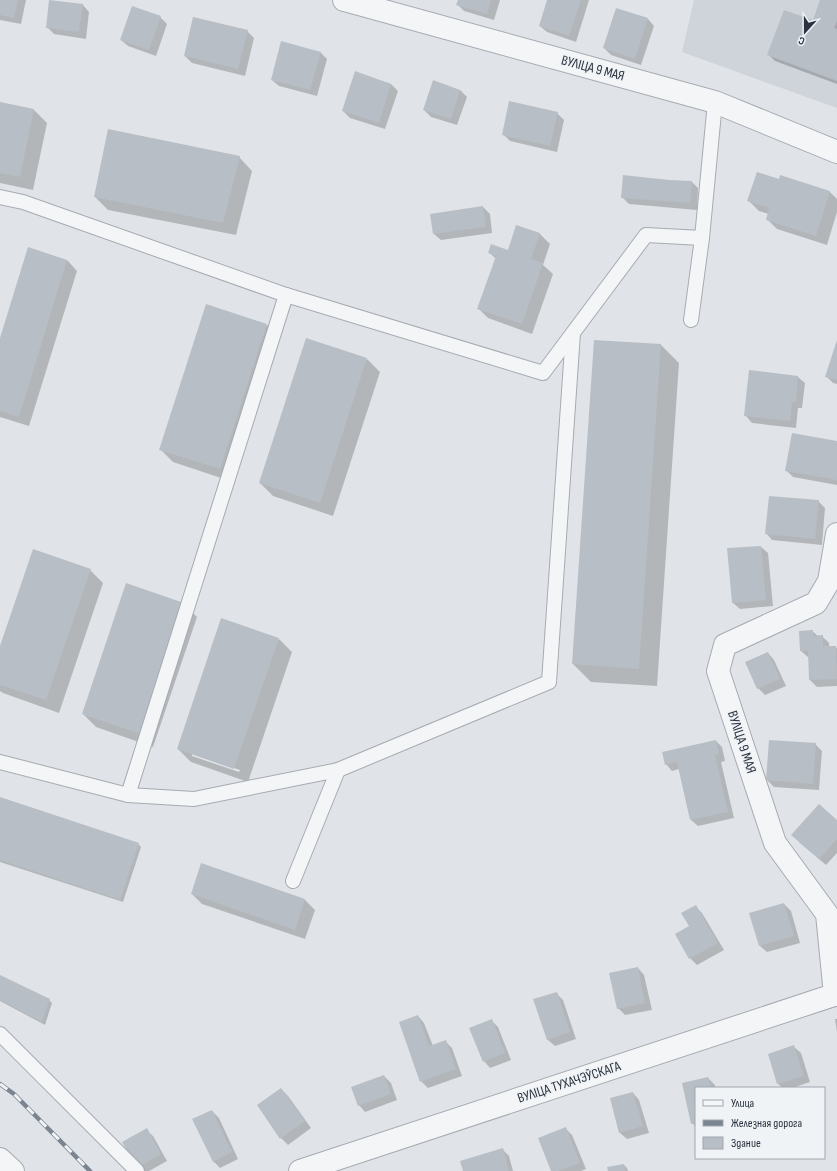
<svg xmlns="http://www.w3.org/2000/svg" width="837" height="1171" viewBox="0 0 837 1171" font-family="'Sofia Sans Condensed',sans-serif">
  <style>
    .built { fill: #cfd3da }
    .shadow { fill: #0003; fill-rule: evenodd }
    .building { fill: #b8bec5 }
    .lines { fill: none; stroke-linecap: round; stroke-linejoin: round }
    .lane-casing { stroke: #a6abb2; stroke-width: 16 }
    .street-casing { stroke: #a6abb2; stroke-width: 24 }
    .lane { stroke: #f3f5f7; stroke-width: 14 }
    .street { stroke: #f3f5f7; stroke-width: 22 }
    .rail-casing { stroke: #7b8591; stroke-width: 4.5 }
    .rail { stroke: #f0f3f6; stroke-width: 3; stroke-dasharray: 9; stroke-linecap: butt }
    .labels { text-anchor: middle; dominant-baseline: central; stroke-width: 3; stroke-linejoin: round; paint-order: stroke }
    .street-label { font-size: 14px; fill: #2a333f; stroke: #f0f3f6 }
  </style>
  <rect width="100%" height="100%" fill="#e0e4e8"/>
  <path class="built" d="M694,0H837V108L682,52Z"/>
  <g class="shadow">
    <path d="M0,0H26L21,24L0,20Z"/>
    <path d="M459,0H500L494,20L464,11L458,5Z"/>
    <path d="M548,0H589L576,42L547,32L540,26Z"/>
    <path d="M822,0H837V84L775,61L769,55L813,21Z"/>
    <path d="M83,5L89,12L86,39L54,34L47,27Z"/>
    <path d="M160,17L167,24L156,56L128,46L121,40Z"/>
    <path d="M648,19L654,26L641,65L611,55L604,48Z"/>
    <path d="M247,31L254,38L245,76L192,63L185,56Z"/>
    <path d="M320,52L327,59L317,96L279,86L272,80Z"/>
    <path d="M356,73L391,84L398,91L385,129L350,118L343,111Z"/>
    <path d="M460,90L467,97L457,125L431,117L424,110Z"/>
    <path d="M0,103L34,110L47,123L33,190L0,183Z"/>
    <path d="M557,113L564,120L557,152L510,141L503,134Z"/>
    <path d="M239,157L252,171L236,235L108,210L95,197Z"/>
    <path d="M781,176L830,192L837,199V212L827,245L777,229L767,219L769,214L759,211L749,201L779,181Z"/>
    <path d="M692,182L698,188L697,210L629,204L622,197Z"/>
    <path d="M483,207L490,214L492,233L441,240L434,234Z"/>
    <path d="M517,226L540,234L550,244L543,265L553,274L532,334L488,318L478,308L496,259L490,253L508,251Z"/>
    <path d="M67,260L77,271L29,426L0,417V342Z"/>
    <path d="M267,325L280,338L233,482L173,462L160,449Z"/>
    <path d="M595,341L661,345L679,363L657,686L591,682L573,664Z"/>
    <path d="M837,342V384L833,383L826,376Z"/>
    <path d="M367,359L380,372L333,516L273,496L260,483Z"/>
    <path d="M750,372L798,377L805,383L802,408H798L796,428L752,423L746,416Z"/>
    <path d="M837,442V485L793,477L786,470Z"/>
    <path d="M818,501L825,508L822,545L772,540L766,533Z"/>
    <path d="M761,547L768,553L773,606L740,609L733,603Z"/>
    <path d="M90,570L103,583L59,713L3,693L0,691V649Z"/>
    <path d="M184,604L197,617L153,747L96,727L83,714Z"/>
    <path d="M812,631L818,636H822L829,643V647L837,648V686L817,687L810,680L809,658L801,651Z"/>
    <path d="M279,639L292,652L248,782L191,762L178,749ZM192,754L240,770L239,772L192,756Z"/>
    <path d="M768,653L774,660L786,686L765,695L758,688Z"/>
    <path d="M716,741L722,747L725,761L721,762L734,818L698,826L691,820L679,769L672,771L666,764Z"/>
    <path d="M815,744L822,751L819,790L774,787L767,780Z"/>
    <path d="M0,798L138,844L141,847L123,902L0,862Z"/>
    <path d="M837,821V853L826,865L799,842Z"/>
    <path d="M192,894L305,900L315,910L305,939L202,904Z"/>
    <path d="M784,904L791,911L800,943L767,952L760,946Z"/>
    <path d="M695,906L702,913L724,950L697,965L690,958L676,935L690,927Z"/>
    <path d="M638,968L644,975L652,1010L625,1015L618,1008Z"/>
    <path d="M0,976L49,1000L52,1003L45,1025L0,1001Z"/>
    <path d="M556,993L563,1000L576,1039L555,1046L548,1040L534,1000Z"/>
    <path d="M418,1016L424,1023L433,1046L445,1041L452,1048L462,1076L428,1088L421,1081Z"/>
    <path d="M835,1019H837V1032Z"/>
    <path d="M491,1020L498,1027L511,1060L490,1068L484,1061Z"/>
    <path d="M794,1047L801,1053L810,1082L792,1088H783L778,1084Z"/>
    <path d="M384,1076L391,1083L397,1100L365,1112L359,1105Z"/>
    <path d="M708,1078L715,1085V1088H696V1127L692,1123L683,1084Z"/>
    <path d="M281,1089L288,1096L311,1128L288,1145L281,1138L258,1105Z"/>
    <path d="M633,1093L639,1100L649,1133L627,1139L620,1133Z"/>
    <path d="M212,1111L219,1118L238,1159L220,1168L213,1161Z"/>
    <path d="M565,1128L572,1135L586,1169L581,1171H552Z"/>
    <path d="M146,1130L153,1136L167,1161L149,1171H141L137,1167Z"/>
    <path d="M502,1149L509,1156L513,1171H464Z"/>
    <path d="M624,1165L627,1168L628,1171H609Z"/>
  </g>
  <g class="building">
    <path d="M0,0H18L14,18L0,15Z"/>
    <path d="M49,0L83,4L79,32L46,28Z"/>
    <path d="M458,0H491L487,14L456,5Z"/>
    <path d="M547,0H581L569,36L539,26Z"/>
    <path d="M820,0H837V21L834,28L837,29V81L767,55L784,10L813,20Z"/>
    <path d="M132,6L161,16L149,50L120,40Z"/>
    <path d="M616,8L648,18L635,59L603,48Z"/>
    <path d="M193,17L248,30L238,69L184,56Z"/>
    <path d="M281,41L321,52L310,90L271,80Z"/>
    <path d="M355,71L391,84L379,123L342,111Z"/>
    <path d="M433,80L460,90L451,119L423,110Z"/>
    <path d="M509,101L558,112L550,146L502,135Z"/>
    <path d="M0,102L34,109L20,177L0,173Z"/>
    <path d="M108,129L240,156L223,223L94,197Z"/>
    <path d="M757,172L779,179L780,175L830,191L816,236L766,220L769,208L747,201Z"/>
    <path d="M623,175L669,180L692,181L690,203L621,198Z"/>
    <path d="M483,206L486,227L433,234L430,214Z"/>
    <path d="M516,225L540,233L531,259L543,263L522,324L477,309L496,256L488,253L491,244L508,250Z"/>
    <path d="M28,247L67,260L19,417L0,411V338Z"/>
    <path d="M206,304L267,324L220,469L159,450Z"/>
    <path d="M306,338L367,358L320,503L259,483Z"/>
    <path d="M594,340L661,344L639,669L572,664Z"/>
    <path d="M837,340V380L825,377Z"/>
    <path d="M749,370L798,376L796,402H792L790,421L744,416Z"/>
    <path d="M792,433L837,441V480L785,471Z"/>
    <path d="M769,496L819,500L815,539L765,534Z"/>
    <path d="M761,546L766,600L732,603L727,548Z"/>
    <path d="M33,549L91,569L46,700L0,685V646Z"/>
    <path d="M126,583L184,603L140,734L82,714Z"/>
    <path d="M221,618L279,638L234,769L177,749Z"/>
    <path d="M813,630V636L823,635V646H836L837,679L809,680L808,651H800L799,631Z"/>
    <path d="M768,652L780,679L757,689L745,662Z"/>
    <path d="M716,740L719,754L715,755L728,812L690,820L677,762L665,765L662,752Z"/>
    <path d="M769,740L816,743L813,784L766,780Z"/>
    <path d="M0,797L139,843L120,900L0,860Z"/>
    <path d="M819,804L837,820V839L819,859L791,835Z"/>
    <path d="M201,863L305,899L295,930L191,894Z"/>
    <path d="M784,903L794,936L759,946L749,913Z"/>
    <path d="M696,905L718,943L689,959L675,934L689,926L681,913Z"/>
    <path d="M638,967L645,1003L617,1009L609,973Z"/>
    <path d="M0,975L50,999L42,1022L0,1000Z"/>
    <path d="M557,992L570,1032L547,1040L533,999Z"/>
    <path d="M418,1015L429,1046L446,1040L456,1069L420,1082L399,1022Z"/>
    <path d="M492,1019L505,1053L483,1062L469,1028Z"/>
    <path d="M794,1045L804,1076L777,1084L768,1054Z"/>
    <path d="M384,1075L391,1094L358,1106L351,1087Z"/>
    <path d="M708,1077L711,1088H696V1123L691,1124L682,1083Z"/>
    <path d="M281,1088L305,1121L280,1139L257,1105Z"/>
    <path d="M633,1092L643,1126L619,1133L610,1098Z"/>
    <path d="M212,1110L232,1152L213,1162L192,1119Z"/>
    <path d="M566,1127L580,1163L558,1171H551L538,1138Z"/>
    <path d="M147,1128L161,1154L137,1168L122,1142Z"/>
    <path d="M503,1148L509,1171H463L460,1161Z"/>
    <path d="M624,1164L626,1171H608L607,1167Z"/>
  </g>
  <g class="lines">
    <defs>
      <g id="lane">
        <path d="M0,197L23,202L286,295L543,373L646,235L702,238L715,102"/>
        <path d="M691,320L702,238"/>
        <path d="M0,762L128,795L286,295"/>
        <path d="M338,770L549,682L573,333"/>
        <path d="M128,795L194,799L338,770L293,881"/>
        <path d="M0,1034L137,1171"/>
      </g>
      <g id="street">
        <path d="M344,0L715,102L837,152"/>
        <path d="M835,995L827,914L775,843L718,671L725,645L816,603L829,581L837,534"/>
        <path d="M0,1159L13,1171"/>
        <path d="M300,1171L837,994"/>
      </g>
    </defs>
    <use href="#lane" class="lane-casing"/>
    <use href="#street" class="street-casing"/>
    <use href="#lane" class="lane"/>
    <use href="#street" class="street"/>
    <defs>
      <path id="rail" d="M0,1084L14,1094L90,1171"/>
    </defs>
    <use href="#rail" class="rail-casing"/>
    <use href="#rail" class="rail"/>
  </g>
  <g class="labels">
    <g class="street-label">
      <text transform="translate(593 68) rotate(15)">ВУЛІЦА 9 МАЯ</text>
      <text transform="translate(742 742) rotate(72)">ВУЛІЦА 9 МАЯ</text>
      <text transform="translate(569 1082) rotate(-18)">ВУЛІЦА ТУХАЧЭЎСКАГА</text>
    </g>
  </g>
  <rect x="695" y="1087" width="130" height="72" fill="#f0f3f6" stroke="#a1a6ad"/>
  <rect x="703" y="1100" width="20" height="6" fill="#f3f5f7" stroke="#a1a6ad"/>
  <text x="731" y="1107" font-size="12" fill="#2a333f">Улица</text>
  <rect x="703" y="1120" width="20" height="6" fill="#7b8591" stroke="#a1a6ad"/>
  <text x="731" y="1127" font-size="12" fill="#2a333f">Железная дорога</text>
  <rect x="703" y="1137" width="20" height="12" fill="#b8bec5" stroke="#a1a6ad"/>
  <text x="731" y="1147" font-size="12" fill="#2a333f">Здание</text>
  <g transform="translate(805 32) rotate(201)" stroke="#f0f3f6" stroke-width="3" paint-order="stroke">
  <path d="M0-3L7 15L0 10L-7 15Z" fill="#2a333f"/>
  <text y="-6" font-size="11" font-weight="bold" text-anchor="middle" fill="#2a333f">С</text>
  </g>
</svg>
